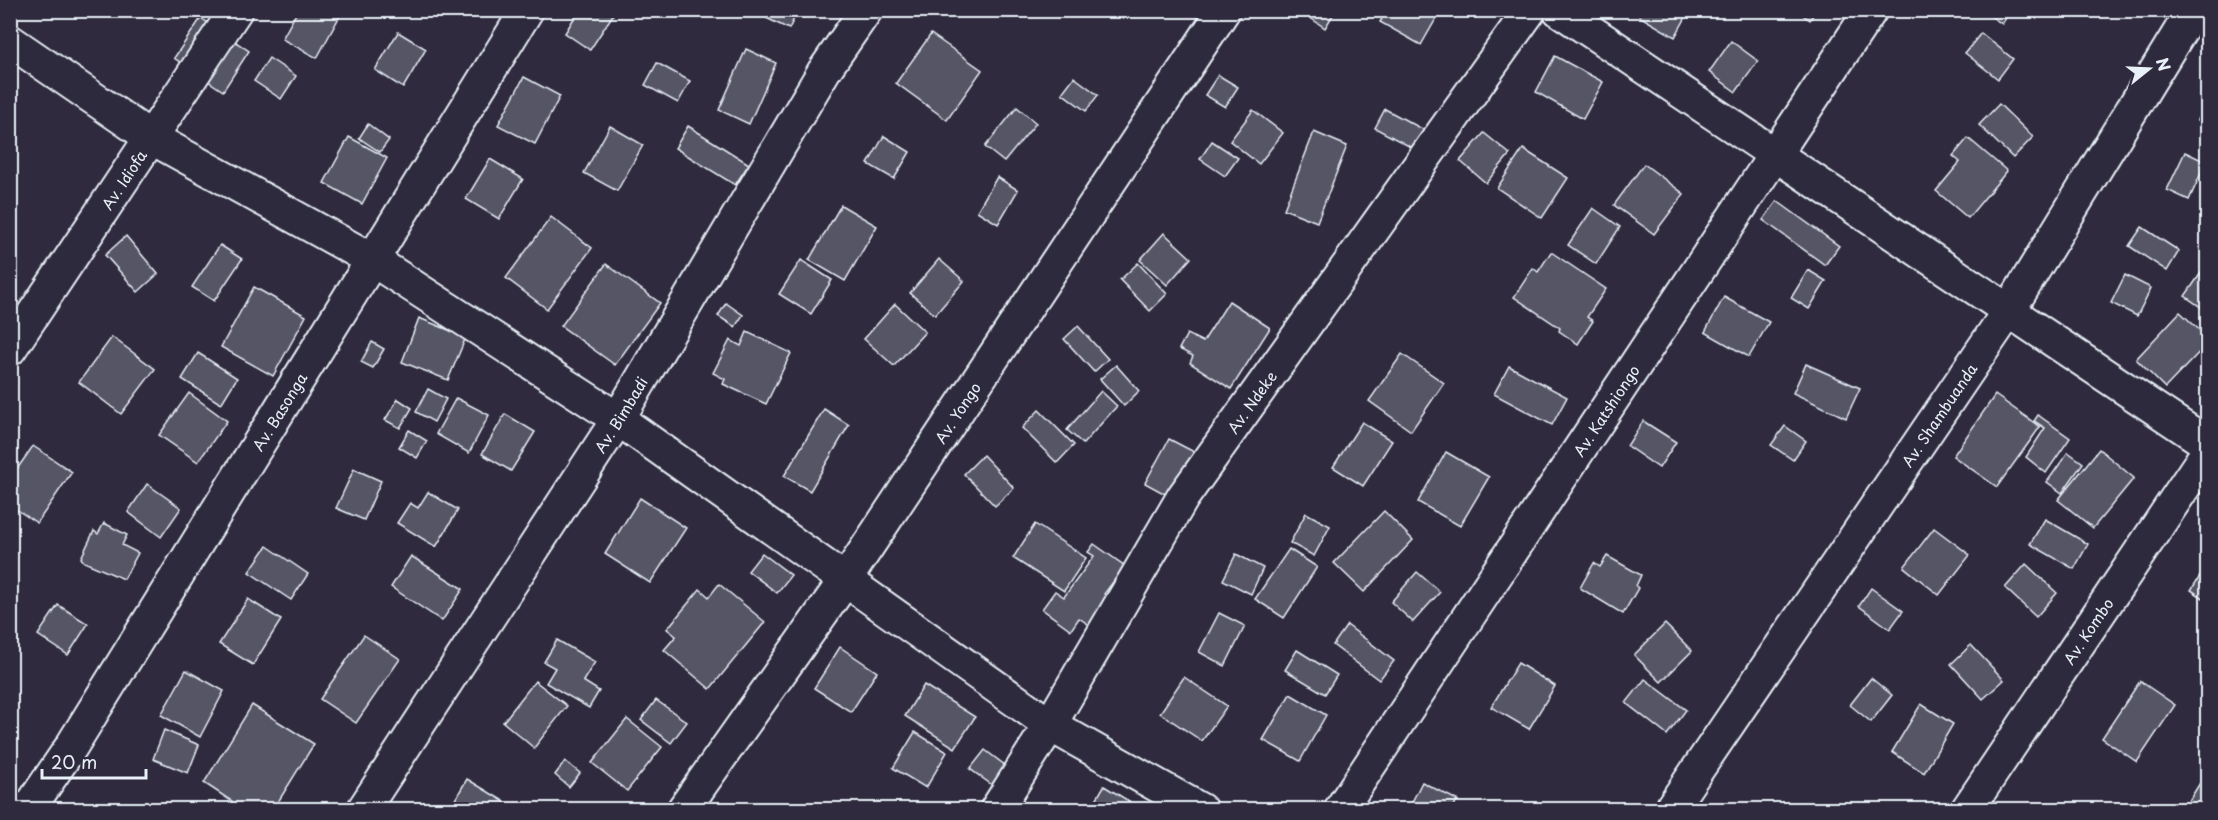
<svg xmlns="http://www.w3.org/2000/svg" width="2218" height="820" viewBox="0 0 2218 820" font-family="'Playpen Sans',sans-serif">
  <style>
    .building { fill: #575565; stroke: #e8f1f8; stroke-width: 1.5 }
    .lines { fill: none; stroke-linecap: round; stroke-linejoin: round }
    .street-casing { stroke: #e8f1f8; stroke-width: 36 }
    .street { stroke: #2f2a3d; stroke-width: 32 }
    .labels { text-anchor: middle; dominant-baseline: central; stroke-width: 4.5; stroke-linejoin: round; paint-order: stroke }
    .street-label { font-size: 15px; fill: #e8f1f8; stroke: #2f2a3d }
  </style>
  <rect width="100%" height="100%" fill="#2f2a3d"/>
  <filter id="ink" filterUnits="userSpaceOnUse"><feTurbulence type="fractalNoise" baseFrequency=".0167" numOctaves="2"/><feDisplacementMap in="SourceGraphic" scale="12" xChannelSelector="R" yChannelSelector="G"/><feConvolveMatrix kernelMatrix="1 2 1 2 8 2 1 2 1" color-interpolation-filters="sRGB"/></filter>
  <g filter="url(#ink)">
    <g class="building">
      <path d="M298,10H343L317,58L282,39Z"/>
      <path d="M579,10H616L590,50L565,33Z"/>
      <path d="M757,10H798L789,29L756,13Z"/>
      <path d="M1299,10H1336L1325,28Z"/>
      <path d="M1387,10H1441L1421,45L1380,22Z"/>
      <path d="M1642,10H1690L1675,37L1639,16Z"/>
      <path d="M1796,10H1816L1810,20Z"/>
      <path d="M1982,10H2011L2002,24Z"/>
      <path d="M201,18L249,51L223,91L174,58Z"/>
      <path d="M398,32L426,49L403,88L375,70Z"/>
      <path d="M1981,33L2013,59L1998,79L1965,53Z"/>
      <path d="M931,34L982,70L947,120L896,83Z"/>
      <path d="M1731,41L1758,61L1736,92L1709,72Z"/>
      <path d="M746,49L776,63L749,124L719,110Z"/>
      <path d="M1555,56L1603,82L1583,119L1536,92Z"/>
      <path d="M269,58L296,76L281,99L254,81Z"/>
      <path d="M657,63L690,81L678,103L645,85Z"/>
      <path d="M1218,75L1238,87L1225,107L1205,95Z"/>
      <path d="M524,77L560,96L535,144L498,125Z"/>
      <path d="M1074,77L1098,95L1086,111L1062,93Z"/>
      <path d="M2208,102V126L2198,120Z"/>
      <path d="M1999,104L2033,137L2013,158L1979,125Z"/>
      <path d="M1017,107L1036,123L1004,162L985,147Z"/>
      <path d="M1385,109L1430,133L1420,152L1375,128Z"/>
      <path d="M1253,110L1283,133L1259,164L1230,141Z"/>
      <path d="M368,124L389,140L380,152L359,138Z"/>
      <path d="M610,126L643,145L617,191L584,173Z"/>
      <path d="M688,126L749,164L735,185L675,148Z"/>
      <path d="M1314,132L1347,146L1317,222L1284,209Z"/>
      <path d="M1484,133L1510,154L1486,183L1460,161Z"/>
      <path d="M884,136L910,152L894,179L868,164Z"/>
      <path d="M349,137L387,158L362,204L324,183Z"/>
      <path d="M1968,138L2007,171L1968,218L1936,191L1960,162L1953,156Z"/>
      <path d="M1212,141L1238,158L1225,176L1200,159Z"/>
      <path d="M1523,149L1568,178L1542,218L1497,188Z"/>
      <path d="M2185,152L2206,162L2189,200L2167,190Z"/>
      <path d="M490,159L523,179L499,219L466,199Z"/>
      <path d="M1644,164L1684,194L1654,234L1614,205Z"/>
      <path d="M997,177L1018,190L998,224L977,211Z"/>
      <path d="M1777,201L1839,246L1825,265L1763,220Z"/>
      <path d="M841,205L877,226L845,281L809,260Z"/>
      <path d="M1593,208L1620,227L1596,264L1568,245Z"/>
      <path d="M551,217L592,248L547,309L506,278Z"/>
      <path d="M2142,227L2179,251L2167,271L2129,246Z"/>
      <path d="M1164,233L1191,258L1167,285L1140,260Z"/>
      <path d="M126,236L158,274L138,292L105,255Z"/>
      <path d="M220,245L242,259L214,301L192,287Z"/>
      <path d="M1551,252L1606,289L1587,317L1593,321L1578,344L1559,331L1560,328L1514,297L1533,268L1538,272Z"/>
      <path d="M939,259L964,281L935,315L910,293Z"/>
      <path d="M801,260L832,280L811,314L779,294Z"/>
      <path d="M1138,263L1167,294L1150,311L1120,280Z"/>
      <path d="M2208,263V312L2185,296Z"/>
      <path d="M606,264L660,303L615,365L561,326Z"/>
      <path d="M1808,270L1826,281L1809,309L1791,298Z"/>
      <path d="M2125,275L2151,288L2137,316L2111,303Z"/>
      <path d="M254,287L306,316L273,376L221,347Z"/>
      <path d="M1724,297L1769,322L1749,357L1705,332Z"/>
      <path d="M1229,301L1270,328L1231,389L1190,363L1193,356L1179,349L1187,334L1203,342Z"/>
      <path d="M726,303L743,315L735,327L718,316Z"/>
      <path d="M895,304L925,332L894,366L864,339Z"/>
      <path d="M2180,312L2208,338V343L2165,388L2136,359Z"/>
      <path d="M419,318L466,337L448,380L402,362Z"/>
      <path d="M1078,326L1108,359L1094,372L1064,339Z"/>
      <path d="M747,332L791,353L766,404L723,384L725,379L713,373L730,340L741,346Z"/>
      <path d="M112,337L155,369L121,414L79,382Z"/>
      <path d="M372,342L384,349L373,368L361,362Z"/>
      <path d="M198,353L237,378L221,404L182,379Z"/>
      <path d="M1402,354L1444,383L1411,431L1369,401Z"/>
      <path d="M1806,364L1860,388L1846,418L1793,393Z"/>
      <path d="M1116,365L1139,391L1124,406L1100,379Z"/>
      <path d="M1509,366L1567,397L1552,425L1494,394Z"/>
      <path d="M428,389L446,399L434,422L416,412Z"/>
      <path d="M1101,391L1117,406L1083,444L1067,430Z"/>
      <path d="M189,393L227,421L198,462L159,435Z"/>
      <path d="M1995,395L2040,427L1997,487L1953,456Z"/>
      <path d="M456,398L489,415L469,453L436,434Z"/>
      <path d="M398,399L412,408L400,428L385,420Z"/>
      <path d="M824,409L849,425L810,491L784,476Z"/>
      <path d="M1039,410L1074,445L1057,463L1022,428Z"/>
      <path d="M505,414L535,432L511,471L482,454Z"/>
      <path d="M2038,415L2070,438L2046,473L2026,457L2045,428L2034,421Z"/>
      <path d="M1643,421L1676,442L1659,468L1627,446Z"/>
      <path d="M1362,422L1392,441L1363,486L1333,467Z"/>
      <path d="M1785,426L1806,441L1793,460L1771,445Z"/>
      <path d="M409,430L427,441L417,458L399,447Z"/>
      <path d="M1169,439L1202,456L1178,501L1145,483Z"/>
      <path d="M33,446L72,472L37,523L10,505V479Z"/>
      <path d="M2099,449L2134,478L2093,528L2058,500Z"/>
      <path d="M1446,452L1489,477L1460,526L1418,502Z"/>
      <path d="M2068,452L2083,463L2062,493L2047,482Z"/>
      <path d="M983,455L1014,488L995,506L964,474Z"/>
      <path d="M354,469L381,481L364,520L336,508Z"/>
      <path d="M147,484L181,508L161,537L128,512Z"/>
      <path d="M428,492L458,510L436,547L397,523L410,503L418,508Z"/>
      <path d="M640,498L686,528L650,583L605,554Z"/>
      <path d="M1384,511L1413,540L1364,592L1334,563Z"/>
      <path d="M1306,513L1330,526L1314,556L1290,543Z"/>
      <path d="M2045,519L2088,544L2074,569L2030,544Z"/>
      <path d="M104,523L127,535L122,545L138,553L124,579L84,562L81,558L94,531L98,534Z"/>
      <path d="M1035,524L1086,558L1064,591L1013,558Z"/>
      <path d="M1934,528L1970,555L1939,595L1904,567Z"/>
      <path d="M1094,544L1125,566L1104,594L1114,602L1095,629L1079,618L1071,630L1042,609L1055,591L1064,597L1094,556L1088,552Z"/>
      <path d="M267,546L308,574L291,600L249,572Z"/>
      <path d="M1289,549L1317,567L1284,618L1255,599Z"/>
      <path d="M762,553L791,575L777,593L748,571Z"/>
      <path d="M1236,554L1263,568L1251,594L1223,580Z"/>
      <path d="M411,556L463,589L442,621L391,587Z"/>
      <path d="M1607,556L1641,575L1636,586L1638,588L1623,614L1580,588L1594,563L1600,567Z"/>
      <path d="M2026,564L2057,593L2036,617L2005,588Z"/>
      <path d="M2208,564V601L2191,590Z"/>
      <path d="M1417,572L1440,592L1413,622L1391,602Z"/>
      <path d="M719,584L765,622L710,689L664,650L676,636L667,629L700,589L709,597Z"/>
      <path d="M1871,588L1903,611L1890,629L1859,606Z"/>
      <path d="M248,599L281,620L253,665L219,644Z"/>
      <path d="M58,605L88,624L68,655L38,635Z"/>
      <path d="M1219,613L1245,626L1225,666L1199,652Z"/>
      <path d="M1665,624L1692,651L1661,682L1634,655Z"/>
      <path d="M1347,625L1394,661L1379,680L1333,645Z"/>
      <path d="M364,635L400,659L356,723L320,699Z"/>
      <path d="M557,640L595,662L583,681L599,691L589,708L546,683L555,668L544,662Z"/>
      <path d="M1971,645L2004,680L1983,699L1951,664Z"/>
      <path d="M840,647L877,672L851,712L814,688Z"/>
      <path d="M1297,650L1337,675L1325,694L1285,670Z"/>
      <path d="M1518,663L1555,686L1529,729L1491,707Z"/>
      <path d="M186,670L224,691L200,737L161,715Z"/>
      <path d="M1184,677L1227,706L1202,741L1160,713Z"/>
      <path d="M1871,678L1892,695L1871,722L1850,705Z"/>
      <path d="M1645,679L1686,710L1667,735L1626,703Z"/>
      <path d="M535,681L567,706L534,748L503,722Z"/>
      <path d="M2140,681L2175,705L2137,762L2102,738Z"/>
      <path d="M924,685L975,717L955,748L905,716Z"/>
      <path d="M1290,694L1326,715L1300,761L1263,740Z"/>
      <path d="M656,700L687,722L671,743L641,720Z"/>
      <path d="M1921,704L1953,724L1924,773L1892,752Z"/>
      <path d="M252,705L314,744L273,810H245L204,783Z"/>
      <path d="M627,719L662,747L627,791L592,763Z"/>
      <path d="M164,730L199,745L188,773L153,759Z"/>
      <path d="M915,732L947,752L926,788L893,768Z"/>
      <path d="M985,750L1006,766L992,785L970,769Z"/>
      <path d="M565,761L580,773L569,787L555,775Z"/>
      <path d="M2208,770V810H2197L2187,804Z"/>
      <path d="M467,779L510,805L507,810H449Z"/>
      <path d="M1422,782L1457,800L1452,810H1408Z"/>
      <path d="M1104,786L1137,806L1135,810H1090Z"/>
    </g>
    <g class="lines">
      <defs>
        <g id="street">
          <path d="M1559,10L2208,444"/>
          <path d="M10,41L150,137L371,259L618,419L1050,725L1201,810"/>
          <path id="s1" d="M10,349L236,10"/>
          <path id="s2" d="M28,810L71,747L527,10"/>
          <path id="s3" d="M363,810L618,419L824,71L866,10"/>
          <path id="s4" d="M683,810L846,579L1224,10"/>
          <path id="s5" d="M996,810L1050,725L1183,497L1530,10"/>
          <path id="s6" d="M1340,810L1871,10"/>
          <path id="s7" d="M1670,810L2008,312L2193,10"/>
          <path id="s8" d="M1967,810L2208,451"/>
        </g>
      </defs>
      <use href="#street" class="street-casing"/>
      <use href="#street" class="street"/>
    </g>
  </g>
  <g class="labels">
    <g class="street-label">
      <text stroke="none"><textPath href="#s1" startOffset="204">Av. Idiofa</textPath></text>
      <text stroke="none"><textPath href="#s5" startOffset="482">Av. Ndeke</textPath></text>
      <text stroke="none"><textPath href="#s2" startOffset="471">Av. Basonga</textPath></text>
      <text stroke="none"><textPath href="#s6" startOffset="480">Av. Katshiongo</textPath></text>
      <text stroke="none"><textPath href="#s4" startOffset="483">Av. Yongo</textPath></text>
      <text stroke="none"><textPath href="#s3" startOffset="472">Av. Bimbadi</textPath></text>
      <text stroke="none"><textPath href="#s7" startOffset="478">Av. Shambuanda</textPath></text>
      <text stroke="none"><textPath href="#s8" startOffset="216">Av. Kombo</textPath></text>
    </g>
  </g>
  <rect width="2218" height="820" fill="none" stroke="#2f2a3d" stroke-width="36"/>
  <rect x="18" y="18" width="2182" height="784" fill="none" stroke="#e8f1f8" stroke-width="2" filter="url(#ink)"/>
  <g transform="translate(2149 69) rotate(72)" stroke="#2f2a3d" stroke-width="4.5" paint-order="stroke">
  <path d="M0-4.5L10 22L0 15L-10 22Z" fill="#e8f1f8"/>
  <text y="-9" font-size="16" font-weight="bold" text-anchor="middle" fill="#e8f1f8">N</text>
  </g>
  <path d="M42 769v9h104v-9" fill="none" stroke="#e8f1f8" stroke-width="3"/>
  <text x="51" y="769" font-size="18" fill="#e8f1f8" stroke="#2f2a3d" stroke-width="4.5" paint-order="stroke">20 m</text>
</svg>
